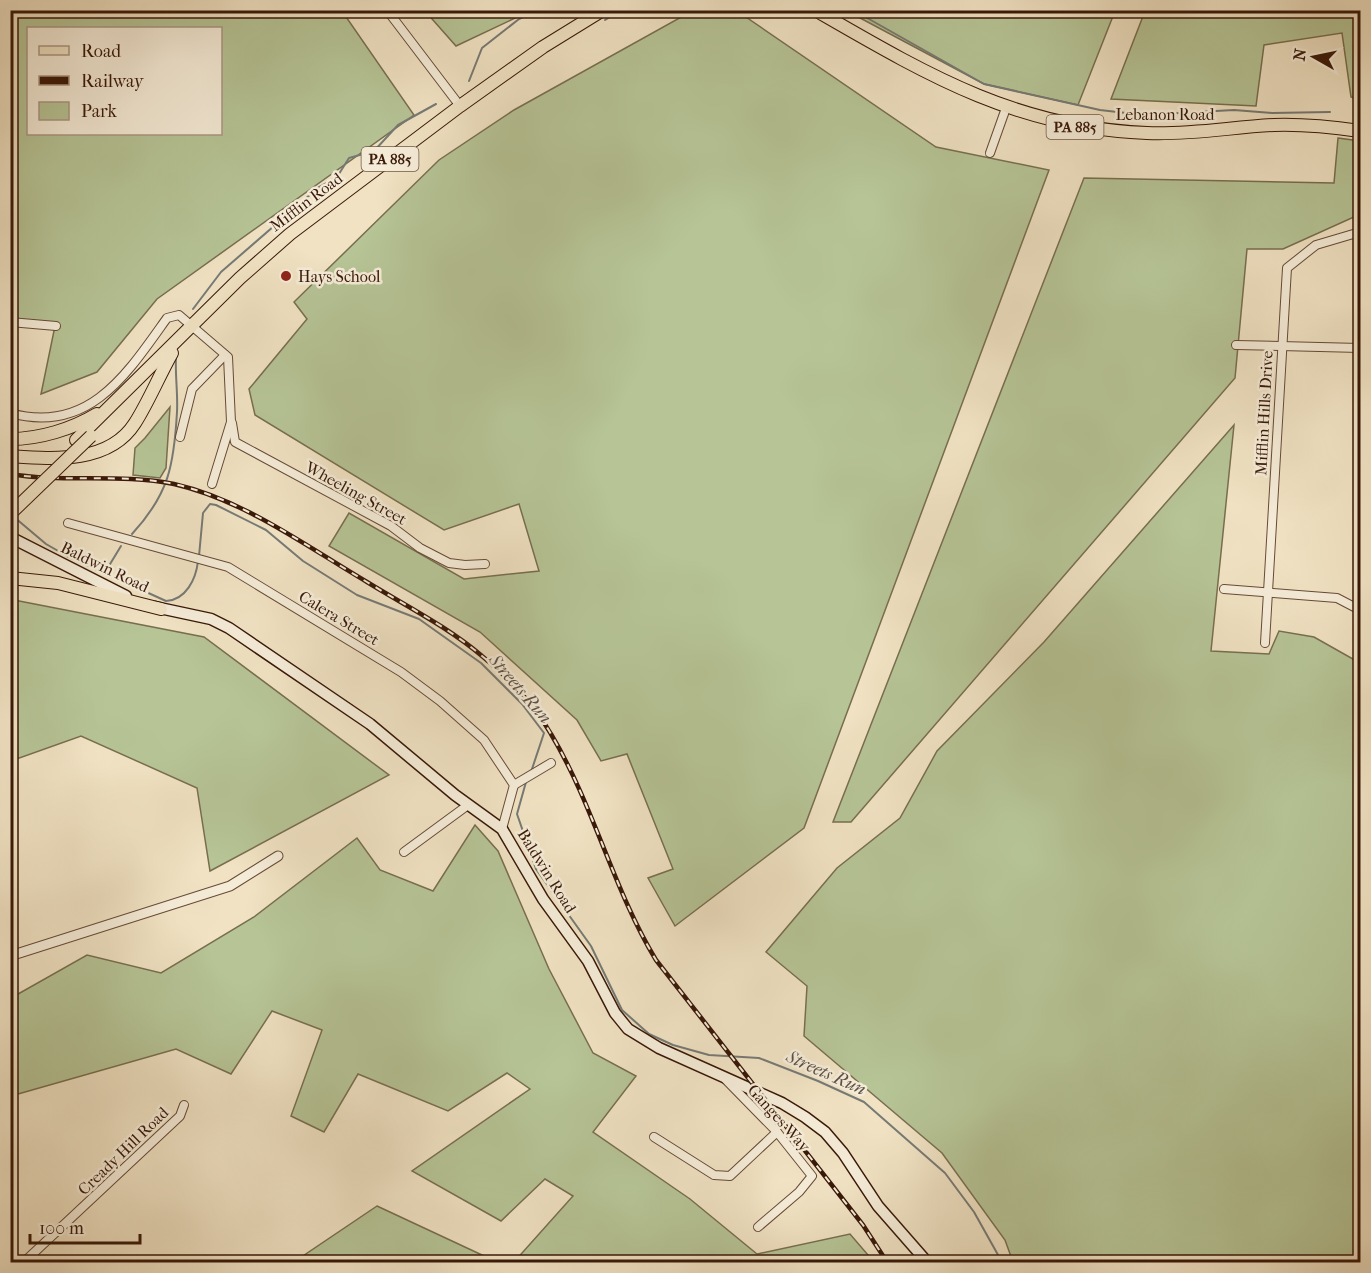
<svg xmlns="http://www.w3.org/2000/svg" width="1371" height="1273" viewBox="0 0 1371 1273" font-family="'IM FELL French Canon',serif">
  <style>
    .green { fill: #b6c496; stroke: #786e4f; stroke-width: 1.5; fill-rule: evenodd }
    .lines { fill: none; stroke-linecap: round; stroke-linejoin: round }
    .stream { stroke: #767a75; stroke-width: 2 }
    .minor-casing { stroke: #674a37; stroke-width: 10 }
    .tertiary-casing { stroke: #674a37; stroke-width: 11 }
    .secondary-casing { stroke: #391808; stroke-width: 13 }
    .primary-casing { stroke: #391808; stroke-width: 14 }
    .minor { stroke: #f5ecd8; stroke-width: 8 }
    .tertiary { stroke: #f5ecd8; stroke-width: 9 }
    .secondary { stroke: #f5ecd8; stroke-width: 10 }
    .primary { stroke: #f0e2c3; stroke-width: 12 }
    .rail-casing { stroke: #391808; stroke-width: 4.5 }
    .rail { stroke: #f5ecd8; stroke-width: 2; stroke-dasharray: 7; stroke-linecap: butt }
    .primary-bridge-casing { stroke: #391808; stroke-width: 14; stroke-linecap: butt }
    .primary-bridge { stroke: #f0e2c3; stroke-width: 12 }
    .poi-dot { fill: #8f2418; stroke: #f5ecd8; stroke-width: 2 }
    .labels { text-anchor: middle; dominant-baseline: central; stroke-width: 5; stroke-linejoin: round; paint-order: stroke }
    .shield { fill: #f5ecd8; stroke: #715846; stroke-width: 1.5 }
    .shield-label { font-size: 15px; font-weight: bold; fill: #391808 }
    .street-label { font-size: 16px; fill: #391808; stroke: #f5ecd8 }
    .poi-label { font-size: 16px; fill: #391808; stroke: #f5ecd8; text-anchor: start }
    .water-label { font-size: 18px; font-style: italic; fill: #5c5148; stroke: #f5ecd8 }
  </style>
  <rect width="100%" height="100%" fill="#f0e2c3"/>
  <filter id="stains"><feTurbulence type="fractalNoise" baseFrequency=".00333" numOctaves="4"/><feColorMatrix values="0 0 0 0 .2 0 0 0 0 .09 0 0 0 0 .02 0 0 0 .5 -.17"/></filter>
  <radialGradient id="worn" r=".72"><stop offset=".6" stop-color="#630" stop-opacity="0"/><stop offset="1" stop-color="#630" stop-opacity=".3"/></radialGradient>
  <g class="green">
    <path d="M10,11H342L414,115L157,299L97,372L41,394L55,326L11,322ZM28,28H220V134H28Z"/>
    <path d="M425,11H530L456,46Z"/>
    <path d="M692,11H737L936,147L1049,170L804,828L675,926L648,878L673,869L627,754L601,761L577,720L480,632L329,546L349,513L464,579L539,571L519,504L444,530L255,415L249,389L307,319L294,302L439,160L514,110Z"/>
    <path d="M847,11H1115L1078,105L984,84Z"/>
    <path d="M1145,11H1360V100L1351,97L1342,33L1264,45L1256,106L1111,99Z"/>
    <path d="M1338,138L1360,141V216H1356L1283,249H1247L1235,378L851,822H833L1084,178L1334,183Z"/>
    <path d="M170,407L166,468L160,478L133,475L135,448L145,438Z"/>
    <path d="M1234,425L1211,651L1269,654L1279,631L1314,637L1360,663V1262H1013L1005,1240L942,1153L804,1036L807,986L766,952L837,868L900,818L937,751L1044,642Z"/>
    <path d="M14,600L204,637L389,775L210,871L197,788L81,736L11,761L10,601Z"/>
    <path d="M475,825L498,851L549,969L593,1053L636,1076L593,1132L690,1199L757,1254L850,1234L874,1262H514L573,1196L545,1179L501,1221L412,1171L530,1089L507,1073L448,1111L358,1074L324,1132L291,1116L322,1030L272,1011L231,1074L176,1049L11,1096V998L87,955L161,973L254,917L357,838L380,870L433,891Z"/>
    <path d="M377,1206L497,1262H294Z"/>
  </g>
  <g class="lines">
    <g class="stream">
      <path d="M853,10L984,84L1100,110L1143,115L1234,110L1272,113L1330,112"/>
      <path d="M605,20L622,10"/>
      <path d="M469,81L482,48L519,19L537,10"/>
      <path d="M1358,114L1360,115"/>
      <path d="M193,309L221,272L319,187L337,177L349,158L374,151L398,125L436,104"/>
      <path d="M14,517L46,544L67,556L166,601C186,600 196,579 198,561"/>
      <path d="M132,534C169,494 174,465 177,412C178,393 175,375 176,357"/>
      <path d="M199,556L203,513L210,504L216,505L266,530L303,561L357,595L419,619L481,663L522,704L544,733L531,772"/>
      <path d="M104,574L121,546"/>
      <path d="M526,782L517,814L536,869L591,946L622,1010L649,1034L673,1045L709,1055L759,1058L818,1081L864,1102L945,1173L974,1212L1002,1262"/>
    </g>
    <defs>
      <g id="minor">
        <path d="M387,10L460,106"/>
        <path d="M990,153L1006,108"/>
        <path d="M10,322L56,326"/>
        <path d="M1236,345L1360,348"/>
        <path d="M10,413C89,435 127,374 167,318L179,315L228,357L231,422L212,484"/>
        <path d="M232,423L235,442L391,526L420,548L449,563L465,565L485,564"/>
        <path d="M180,437L192,389L225,355"/>
        <path d="M68,523L228,567L401,672L440,701L484,740L514,785L502,829"/>
        <path d="M1224,589L1337,598L1360,610"/>
        <path d="M1265,643L1287,268L1316,245L1360,232"/>
        <path d="M514,785L551,763"/>
        <path d="M404,852L468,805"/>
        <path d="M726,1080L777,1132L812,1176L799,1192L758,1227"/>
        <path d="M654,1137L714,1175L730,1176L777,1132"/>
        <path d="M24,1262L180,1116L184,1105"/>
      </g>
      <path id="tertiary" d="M10,956L230,886L278,856"/>
      <g id="secondary">
        <path d="M10,537L126,596"/>
        <path d="M155,607L211,619L229,628L370,724L455,795L502,829L543,899L588,961L615,1013L628,1029L659,1048L782,1103L805,1117L825,1132L843,1153L878,1206L927,1262"/>
      </g>
      <g id="primary">
        <path d="M815,10C926,74 1016,128 1147,133C1190,135 1232,127 1274,125C1303,124 1332,127 1360,131"/>
        <path d="M10,439C40,439 72,429 97,414"/>
        <path d="M76,440L240,278L290,234L460,106L543,47L603,10"/>
        <path d="M10,456C53,459 109,464 135,423C149,401 159,376 172,353"/>
        <path d="M10,578L58,583L161,609"/>
      </g>
    </defs>
    <use href="#minor" class="minor-casing"/>
    <use href="#tertiary" class="tertiary-casing"/>
    <use href="#secondary" class="secondary-casing"/>
    <use href="#primary" class="primary-casing"/>
    <use href="#minor" class="minor"/>
    <use href="#tertiary" class="tertiary"/>
    <use href="#secondary" class="secondary"/>
    <use href="#primary" class="primary"/>
    <defs>
      <path id="rail" d="M10,474C64,483 120,473 174,484C244,500 306,546 367,582C406,606 448,627 482,656C509,678 534,704 551,734C594,806 613,889 656,960L863,1225L887,1262"/>
    </defs>
    <use href="#rail" class="rail-casing"/>
    <use href="#rail" class="rail"/>
    <defs>
      <path id="primary-bridge" d="M10,514L91,436"/>
    </defs>
    <use href="#primary-bridge" class="primary-bridge-casing"/>
    <use href="#primary-bridge" class="primary-bridge"/>
  </g>
  <circle class="poi-dot" cx="286" cy="276" r="6"/>
  <g class="labels">
    <g class="shield">
      <rect x="1046.5" y="115" width="57" height="24" rx="4.5"/>
      <rect x="361.5" y="147" width="57" height="24" rx="4.5"/>
    </g>
    <g class="shield-label">
      <text x="1075" y="127">PA 885</text>
      <text x="390" y="159">PA 885</text>
    </g>
    <g class="street-label">
      <text x="1165" y="114">Lebanon Road</text>
      <text transform="translate(306 202) rotate(-37)">Mifflin Road</text>
      <text transform="translate(1264 413) rotate(-87)">Mifflin Hills Drive</text>
      <text transform="translate(356 493) rotate(29)">Wheeling Street</text>
      <text transform="translate(105 567) rotate(26)">Baldwin Road</text>
      <text transform="translate(339 618) rotate(31)">Calera Street</text>
      <text transform="translate(547 871) rotate(58)">Baldwin Road</text>
      <text transform="translate(779 1118) rotate(48)">Ganges Way</text>
      <text transform="translate(123 1151) rotate(-44)">Cready Hill Road</text>
    </g>
    <g class="poi-label">
      <text x="298" y="276">Hays School</text>
    </g>
    <g class="water-label">
      <text transform="translate(520 689) rotate(49)">Streets Run</text>
      <text transform="translate(826 1073) rotate(24)">Streets Run</text>
    </g>
  </g>
  <rect width="1371" height="1273" fill="none" stroke="#f0e2c3" stroke-width="36"/>
  <rect x="12" y="12" width="1347" height="1249" fill="none" stroke="#391808" stroke-width="3"/>
  <rect x="18" y="18" width="1335" height="1237" fill="none" stroke="#391808" stroke-width="1.5"/>
  <rect x="27" y="27" width="195" height="108" fill="#f5ecd8" stroke="#aa9785" stroke-width="1.5"/>
  <rect x="39" y="46" width="30" height="9" fill="#f0e2c3" stroke="#aa9785" stroke-width="1.5"/>
  <text x="81" y="57" font-size="18" fill="#391808">Road</text>
  <rect x="39" y="76" width="30" height="9" fill="#391808" stroke="#aa9785" stroke-width="1.5"/>
  <text x="81" y="87" font-size="18" fill="#391808">Railway</text>
  <rect x="39" y="102" width="30" height="18" fill="#b6c496" stroke="#aa9785" stroke-width="1.5"/>
  <text x="81" y="117" font-size="18" fill="#391808">Park</text>
  <g transform="translate(1314 57) rotate(279)" stroke="#f5ecd8" stroke-width="4.5" paint-order="stroke">
  <path d="M0-4.5L10 22L0 15L-10 22Z" fill="#391808"/>
  <text y="-9" font-size="16" font-weight="bold" text-anchor="middle" fill="#391808">N</text>
  </g>
  <path d="M30 1234v9h110v-9" fill="none" stroke="#391808" stroke-width="3"/>
  <text x="39" y="1234" font-size="18" fill="#391808" stroke="#f5ecd8" stroke-width="4.5" paint-order="stroke">100 m</text>
  <rect width="100%" height="100%" filter="url(#stains)"/>
  <rect width="100%" height="100%" fill="url(#worn)"/>
</svg>
